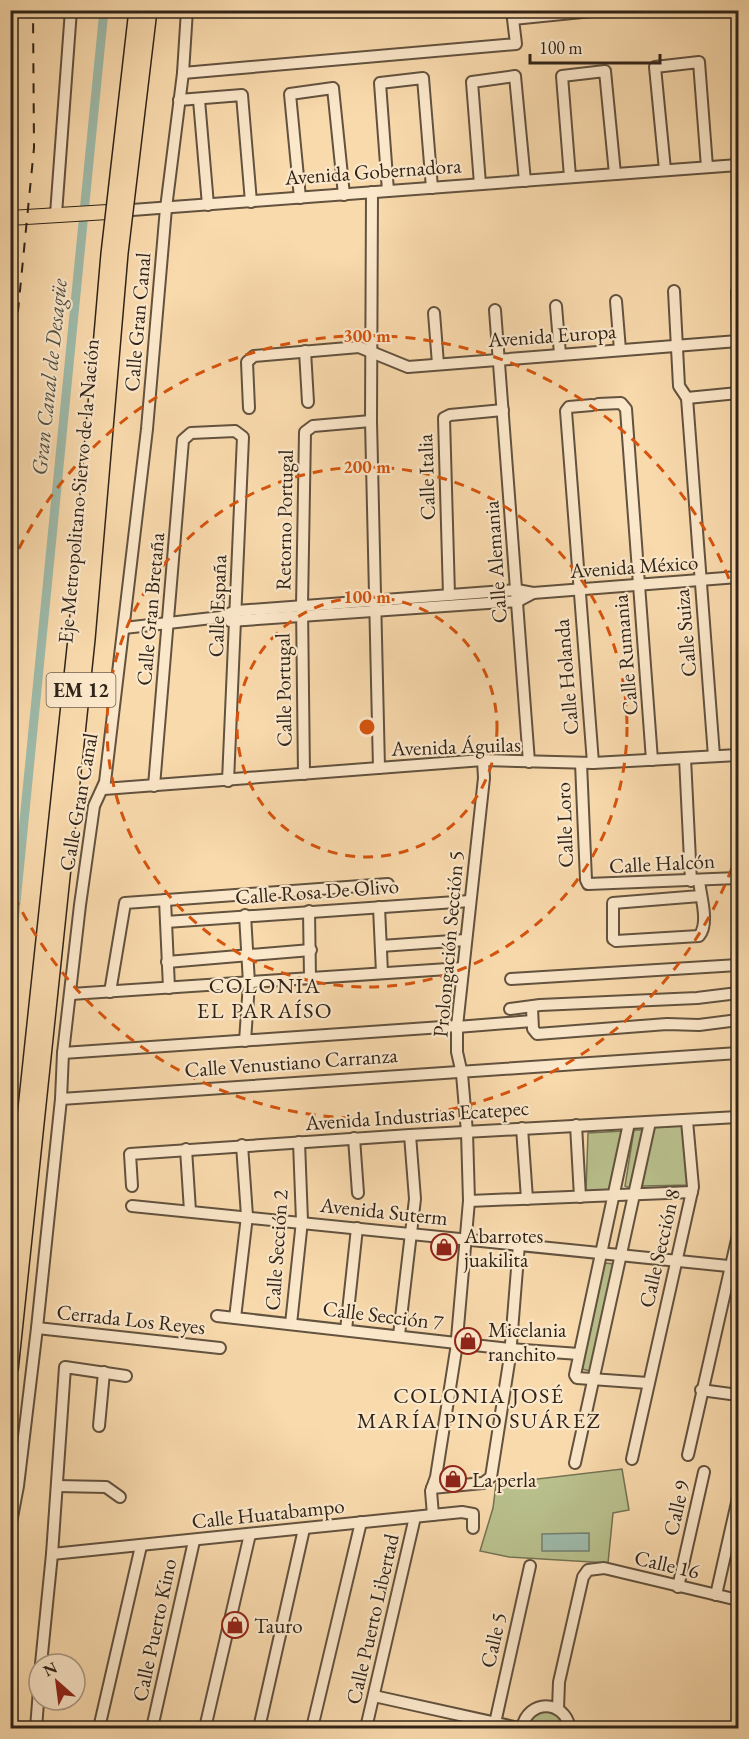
<svg xmlns="http://www.w3.org/2000/svg" width="749" height="1739" viewBox="0 0 749 1739" font-family="'EB Garamond',serif">
  <style>
    .green { fill: #b9c18d; stroke: #747253; stroke-width: 1.5 }
    .water { fill: #9ebbab; stroke: #727f71; stroke-width: 1.5 }
    .lines { fill: none; stroke-linecap: round; stroke-linejoin: round }
    .canal { stroke: #9ebbab; stroke-width: 9 }
    .minor-casing { stroke: #62523e; stroke-width: 14 }
    .major-casing { stroke: #302419; stroke-width: 16 }
    .minor { stroke: #fbe7ca; stroke-width: 10 }
    .major { stroke: #f9daad; stroke-width: 14 }
    .rail { stroke: #302419; stroke-width: 2; stroke-dasharray: 10 10; stroke-linecap: butt }
    .highway-bridge-casing { stroke: #302419; stroke-width: 18; stroke-linecap: butt }
    .highway-bridge { stroke: #f9daad; stroke-width: 15 }
    .ring { fill: none; stroke: #d6540d; stroke-width: 3; stroke-dasharray: 10 8 }
    .labels { text-anchor: middle; dominant-baseline: central; stroke-width: 4.5; stroke-linejoin: round; paint-order: stroke }
    .shield { fill: #fbe7ca; stroke: #6d5e4e; stroke-width: 1.5 }
    .shield-label { font-size: 20px; font-weight: bold; fill: #302419 }
    .street-label { font-size: 21px; fill: #302419; stroke: #fbe7ca }
    .poi-label { font-size: 21px; fill: #302419; stroke: #fbe7ca; text-anchor: start }
    .water-label { font-size: 22px; font-style: italic; fill: #515145; stroke: #fbe7ca }
    .neighbourhood-label { font-size: 22px; letter-spacing: 1.5px; fill: #302419; stroke: #fbe7ca }
    .centre { fill: #d6540d; stroke: #fbe7ca; stroke-width: 3 }
    .ring-label { font-size: 18px; text-anchor: middle; font-weight: bold; fill: #d6540d; stroke: #fbe7ca; stroke-width: 4.5; stroke-linejoin: round; paint-order: stroke }
  </style>
  <rect width="100%" height="100%" fill="#f9daad"/>
  <filter id="stains"><feTurbulence type="fractalNoise" baseFrequency=".00333" numOctaves="4"/><feColorMatrix values="0 0 0 0 .2 0 0 0 0 .09 0 0 0 0 .02 0 0 0 .5 -.17"/></filter>
  <radialGradient id="worn" r=".72"><stop offset=".6" stop-color="#630" stop-opacity="0"/><stop offset="1" stop-color="#630" stop-opacity=".3"/></radialGradient>
  <g class="green">
    <path d="M682,1126L690,1185L642,1186L654,1127Z"/>
    <path d="M634,1130H643L630,1188L625,1186Z"/>
    <path d="M623,1131L612,1190L586,1192L588,1133Z"/>
    <path d="M605,1263L614,1264L590,1371L582,1369Z"/>
    <path d="M622,1469L629,1510L613,1513L608,1563L509,1557L480,1551L493,1508L496,1484Z"/>
    <path d="M548,1706L570,1728H522L523,1721Z"/>
  </g>
  <path class="water" d="M589,1533V1551H542V1534Z"/>
  <g class="lines">
    <path class="canal" d="M10,963L104,10"/>
    <defs>
      <g id="minor">
        <path d="M183,73L516,44L513,19L602,10"/>
        <path d="M179,100L242,95L251,202"/>
        <path d="M199,100L208,205"/>
        <path d="M665,170L655,67L699,62L707,167"/>
        <path d="M570,177L562,76L605,71L615,174"/>
        <path d="M480,184L472,82L515,76L525,181"/>
        <path d="M388,191L380,83L423,78L432,188"/>
        <path d="M372,192L371,421L379,768"/>
        <path d="M300,198L290,94L333,88L344,195"/>
        <path d="M132,210L738,165"/>
        <path d="M56,214L71,10"/>
        <path d="M674,291L679,386L687,398L714,756"/>
        <path d="M737,292L738,333"/>
        <path d="M616,301L620,350"/>
        <path d="M556,306L560,354"/>
        <path d="M495,310L529,762"/>
        <path d="M434,313L438,364"/>
        <path d="M305,351L308,402"/>
        <path d="M687,398L738,393"/>
        <path d="M598,404L621,403L626,409L652,760"/>
        <path d="M592,405L569,407L566,411L593,763"/>
        <path d="M249,408L247,362L254,356L359,347L408,367L738,341"/>
        <path d="M449,595L444,418L450,415L503,410"/>
        <path d="M230,621L518,601L533,593"/>
        <path d="M124,628L221,617L236,611L517,590L533,593L738,577"/>
        <path d="M685,758L691,881"/>
        <path d="M581,763L586,880L588,884L738,878"/>
        <path d="M304,774L302,606L305,432L313,426L371,421"/>
        <path d="M154,786L183,440L191,433L235,431L243,437L228,781"/>
        <path d="M104,789L483,760L593,763L738,755"/>
        <path d="M699,880C700,895 710,923 699,936L616,941L613,939V903L700,896"/>
        <path d="M165,900L169,988"/>
        <path d="M379,907L382,973"/>
        <path d="M309,911L310,978"/>
        <path d="M166,922L470,901"/>
        <path d="M381,946L466,940"/>
        <path d="M167,962L311,950"/>
        <path d="M511,979L738,965"/>
        <path d="M110,992L125,903L388,884"/>
        <path d="M71,994L463,968"/>
        <path d="M532,1008L533,1029L537,1034L667,1024L699,1025L738,1020"/>
        <path d="M510,1009L540,1005L697,998L738,993"/>
        <path d="M457,1027L532,1021"/>
        <path d="M245,1041L249,983L245,915"/>
        <path d="M63,1053L457,1026"/>
        <path d="M61,1099L738,1053"/>
        <path d="M629,1123L575,1375L577,1378L648,1383"/>
        <path d="M576,1125L580,1197"/>
        <path d="M522,1128L527,1199"/>
        <path d="M354,1138L358,1193"/>
        <path d="M186,1149L190,1211"/>
        <path d="M132,1186L130,1154L410,1135L738,1117"/>
        <path d="M469,1201L692,1192"/>
        <path d="M132,1206L738,1267"/>
        <path d="M217,1316L510,1349L579,1354"/>
        <path d="M235,1318L247,1216L242,1145"/>
        <path d="M291,1324L302,1221L299,1142"/>
        <path d="M37,1328L220,1348"/>
        <path d="M346,1330L357,1228"/>
        <path d="M399,1335L415,1199L410,1135"/>
        <path d="M701,1390L738,1395"/>
        <path d="M99,1426L104,1372"/>
        <path d="M688,1455L738,1235"/>
        <path d="M632,1459L693,1187L687,1121"/>
        <path d="M575,1463L650,1122"/>
        <path d="M57,1486L106,1487L120,1497"/>
        <path d="M432,1488L483,1483L491,1477L510,1356L519,1244"/>
        <path d="M433,1515L431,1491L436,1477L456,1350L469,1201L467,1132L462,1074L457,1052V1026L484,778L483,760"/>
        <path d="M10,1528L18,1486L37,1328L61,1099L63,1053L80,905L94,806L105,782L147,429L166,208L183,73L187,10"/>
        <path d="M52,1554L462,1512L473,1514V1528"/>
        <path d="M678,1587L704,1472"/>
        <path d="M716,1595L738,1498"/>
        <path d="M41,1664L52,1554L65,1367L126,1376"/>
        <path d="M374,1696L519,1728"/>
        <path d="M558,1709L559,1682L583,1577L588,1570L604,1568L738,1600"/>
        <path d="M495,1723L530,1566"/>
        <path d="M36,1728L39,1690"/>
        <path d="M99,1728L141,1546"/>
        <path d="M152,1728L194,1541"/>
        <path d="M205,1728L250,1534"/>
        <path d="M259,1728L304,1529"/>
        <path d="M312,1728L361,1522"/>
        <path d="M366,1728L415,1517"/>
        <path d="M522,1728C528,1699 564,1699 570,1728"/>
      </g>
      <path id="major" d="M10,218L124,211"/>
    </defs>
    <use href="#minor" class="minor-casing"/>
    <use href="#major" class="major-casing"/>
    <use href="#minor" class="minor"/>
    <use href="#major" class="major"/>
    <path class="rail" d="M10,392L34,148L33,10"/>
    <defs>
      <g id="highway-bridge">
        <path d="M10,1260L76,639L109,254L137,10"/>
        <path d="M10,1370L87,639L120,253L149,10"/>
      </g>
    </defs>
    <use href="#highway-bridge" class="highway-bridge-casing"/>
    <use href="#highway-bridge" class="highway-bridge"/>
  </g>
  <g class="ring">
    <circle cx="367" cy="727" r="130"/>
    <circle cx="367" cy="727" r="260"/>
    <path d="M738 851A391 391 0 0 1 11 889M11 565A391 391 0 0 1 738 603"/>
  </g>
  <defs>
    <symbol id="shop-ring" viewBox="-11 -11 22 22"><circle r="9.5" fill="#fbe7ca" stroke="#8f2418" stroke-width="1.5"/><path d="M-5-2.5h2.3a2.7 3.5 0 0 1 5.4 0H5L5.5 6h-11ZM-1.5-2.5h3a1.5 2.3 0 0 0-3 0Z" fill="#8f2418"/></symbol>
  </defs>
  <g fill-rule="evenodd">
    <use href="#shop-ring" x="429" y="1232" width="30" height="30"/>
    <use href="#shop-ring" x="453" y="1326" width="30" height="30"/>
    <use href="#shop-ring" x="438" y="1464" width="30" height="30"/>
    <use href="#shop-ring" x="220" y="1610" width="30" height="30"/>
  </g>
  <g class="labels">
    <rect class="shield" x="46.5" y="673" width="69" height="34" rx="4.5"/>
    <g class="shield-label">
      <text x="81" y="690">EM 12</text>
    </g>
    <g class="street-label">
      <text transform="translate(373 171) rotate(-4)">Avenida Gobernadora</text>
      <text transform="translate(137 322) rotate(-85)">Calle Gran Canal</text>
      <text transform="translate(552 335) rotate(-4)">Avenida Europa</text>
      <text transform="translate(426 477) rotate(-92)">Calle Italia</text>
      <text transform="translate(78 491) rotate(-85)">Eje Metropolitano Siervo de la Nación</text>
      <text transform="translate(284 520) rotate(-89)">Retorno Portugal</text>
      <text transform="translate(495 562) rotate(-94)">Calle Alemania</text>
      <text transform="translate(634 566) rotate(-4)">Avenida México</text>
      <text transform="translate(217 606) rotate(-88)">Calle España</text>
      <text transform="translate(150 609) rotate(-85)">Calle Gran Bretaña</text>
      <text transform="translate(685 633) rotate(-95)">Calle Suiza</text>
      <text transform="translate(625 655) rotate(-95)">Calle Rumania</text>
      <text transform="translate(566 677) rotate(-95)">Calle Holanda</text>
      <text transform="translate(283 690) rotate(-91)">Calle Portugal</text>
      <text transform="translate(456 746) rotate(-2)">Avenida Águilas</text>
      <text transform="translate(78 802) rotate(-80)">Calle Gran Canal</text>
      <text transform="translate(564 825) rotate(-92)">Calle Loro</text>
      <text transform="translate(662 863) rotate(-3)">Calle Halcón</text>
      <text transform="translate(317 891) rotate(-4)">Calle Rosa De Olivo</text>
      <text transform="translate(448 944) rotate(-85)">Prolongación Sección 5</text>
      <text transform="translate(291 1062) rotate(-4)">Calle Venustiano Carranza</text>
      <text transform="translate(417 1115) rotate(-4)">Avenida Industrias Ecatepec</text>
      <text transform="translate(384 1211) rotate(6)">Avenida Suterm</text>
      <text transform="translate(659 1248) rotate(-77)">Calle Sección 8</text>
      <text transform="translate(276 1250) rotate(-86)">Calle Sección 2</text>
      <text transform="translate(383 1315) rotate(7)">Calle Sección 7</text>
      <text transform="translate(131 1319) rotate(6)">Cerrada Los Reyes</text>
      <text transform="translate(676 1508) rotate(-77)">Calle 9</text>
      <text transform="translate(268 1513) rotate(-6)">Calle Huatabampo</text>
      <text transform="translate(667 1564) rotate(13)">Calle 16</text>
      <text transform="translate(372 1619) rotate(-77)">Calle Puerto Libertad</text>
      <text transform="translate(154 1630) rotate(-78)">Calle Puerto Kino</text>
      <text transform="translate(493 1640) rotate(-77)">Calle 5</text>
    </g>
    <g class="poi-label">
      <text x="464" y="1235">Abarrotes<tspan x="464" dy="24">juakilita</tspan></text>
      <text x="488" y="1329">Micelania<tspan x="488" dy="24">ranchito</tspan></text>
      <text x="472" y="1479">La perla</text>
      <text x="254" y="1625">Tauro</text>
    </g>
    <g class="water-label">
      <text transform="translate(49 377) rotate(-84)">Gran Canal de Desagüe</text>
    </g>
    <g class="neighbourhood-label">
      <text x="265" y="985">COLONIA<tspan x="265" dy="25">EL PARAÍSO</tspan></text>
      <text x="479" y="1395">COLONIA JOSÉ<tspan x="479" dy="25">MARÍA PINO SUÁREZ</tspan></text>
    </g>
  </g>
  <circle cx="367" cy="727" r="9" class="centre"/>
  <g class="ring-label">
    <text x="367" y="342">300 m</text>
    <text x="367" y="473">200 m</text>
    <text x="367" y="603">100 m</text>
  </g>
  <rect width="749" height="1739" fill="none" stroke="#f9daad" stroke-width="36"/>
  <rect x="12" y="12" width="725" height="1715" fill="none" stroke="#302419" stroke-width="3"/>
  <rect x="18" y="18" width="713" height="1703" fill="none" stroke="#302419" stroke-width="1.5"/>
  <g transform="translate(57 1682) rotate(332)"><circle r="28" fill="#fbe7ca" stroke="#aa9983" stroke-width="1.5"/>
  <path d="M0-4.5L10 22L0 15L-10 22Z" fill="#8f2418"/>
  <text y="-9" font-size="16" font-weight="bold" text-anchor="middle" fill="#302419">N</text>
  </g>
  <path d="M530 54v9h130v-9" fill="none" stroke="#302419" stroke-width="3"/>
  <text x="539" y="54" font-size="18" fill="#302419" stroke="#fbe7ca" stroke-width="4.5" paint-order="stroke">100 m</text>
  <rect width="100%" height="100%" filter="url(#stains)"/>
  <rect width="100%" height="100%" fill="url(#worn)"/>
</svg>
